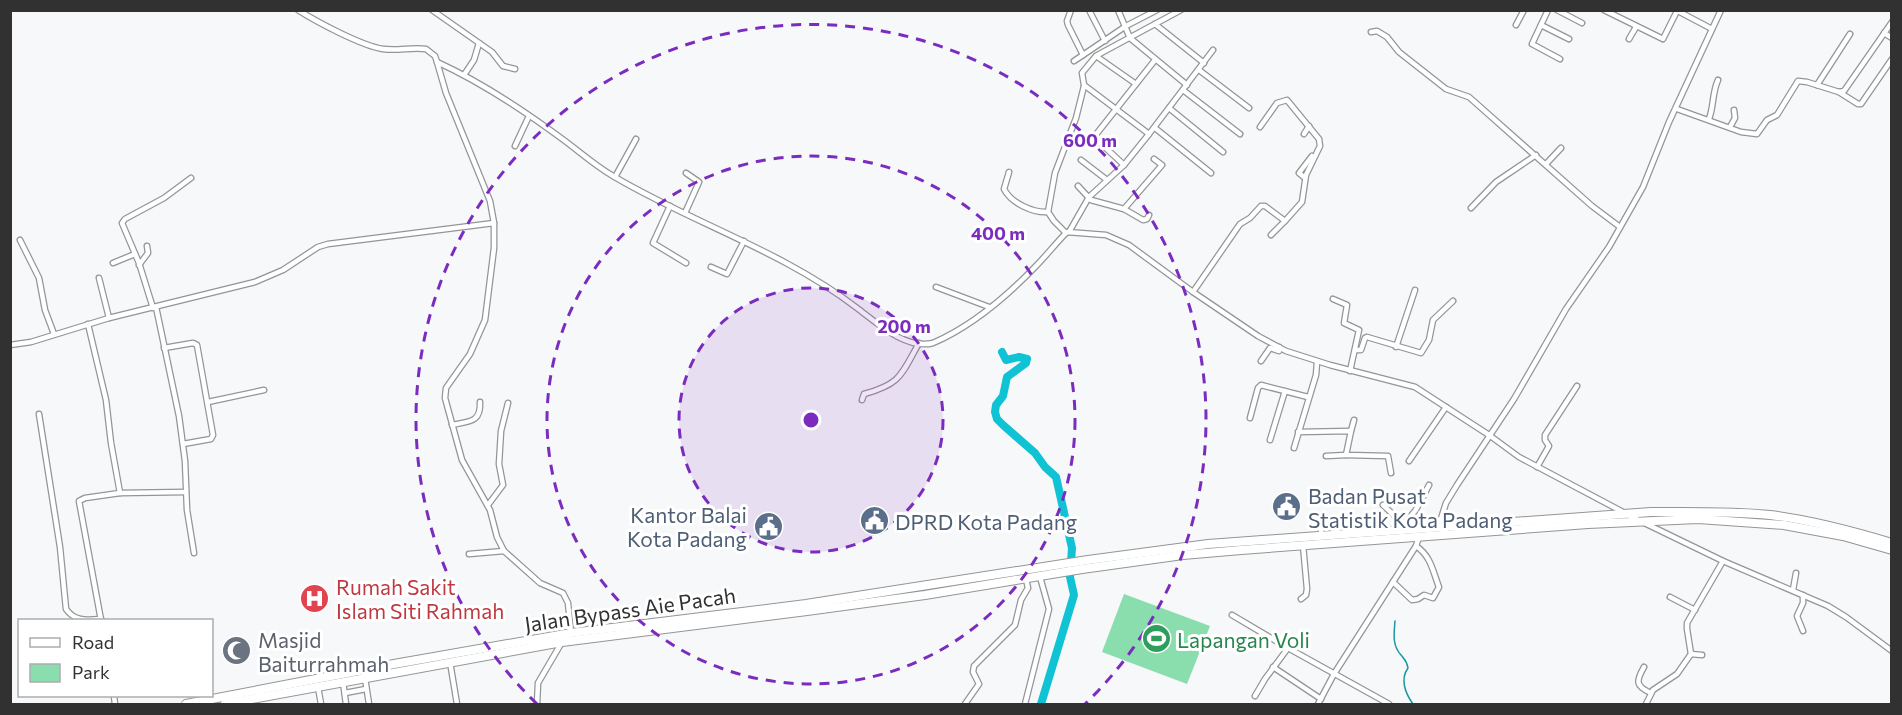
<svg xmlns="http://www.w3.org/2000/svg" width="1902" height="715" viewBox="0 0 1902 715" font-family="Commissioner,sans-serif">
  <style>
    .green { fill: #8adeae }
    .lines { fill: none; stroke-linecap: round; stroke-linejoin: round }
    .stream { stroke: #1a97a3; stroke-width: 1.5 }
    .river { stroke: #10c3d4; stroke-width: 8 }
    .street-casing { stroke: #939596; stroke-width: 7 }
    .highway-casing { stroke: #939596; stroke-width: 10 }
    .street { stroke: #fff; stroke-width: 4.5 }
    .highway { stroke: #fff; stroke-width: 8 }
    .ring { fill: none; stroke: #7b2cbf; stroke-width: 3; stroke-dasharray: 10 8 }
    .labels { text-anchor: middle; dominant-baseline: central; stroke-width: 6; stroke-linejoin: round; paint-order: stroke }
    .service-label { font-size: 21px; fill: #4e5e75; stroke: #fff; text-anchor: start }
    .health-label { font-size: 21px; fill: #be3a42; stroke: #fff; text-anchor: start }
    .street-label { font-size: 21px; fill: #313132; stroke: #fff }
    .worship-label { font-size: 21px; fill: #5b616d; stroke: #fff; text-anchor: start }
    .leisure-label { font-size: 21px; fill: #27864d; stroke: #fff; text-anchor: start }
    .centre { fill: #7b2cbf; stroke: #fff; stroke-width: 3 }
    .ring-label { font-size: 18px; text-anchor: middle; font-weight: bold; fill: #7b2cbf; stroke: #fff; stroke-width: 6; stroke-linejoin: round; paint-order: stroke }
  </style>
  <rect width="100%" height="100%" fill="#f6f8f9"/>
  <path class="green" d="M1124,594L1210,626L1187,684L1102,652Z"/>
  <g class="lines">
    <path class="stream" d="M1395,621C1394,634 1392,645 1401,655C1405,660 1407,661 1408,668C1400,679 1405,693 1413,704"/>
    <path class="river" d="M1002,352L1006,360L1019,357L1027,359L1026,363L1007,377L1003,396L996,405L995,412L997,419L1003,425L1035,453L1045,467L1056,477L1072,548L1070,577L1074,595L1041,704"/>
    <defs>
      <g id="street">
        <path d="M298,10C317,22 362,46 383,49C398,51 412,47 426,49L435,56L437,62C481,82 523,110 561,138C579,151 594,165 613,176C692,223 783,251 857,308C877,323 906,350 933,343C970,327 1007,296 1035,267C1046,256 1056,243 1067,232L1106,235L1129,245L1193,292L1258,336L1286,351L1330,365L1415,387L1489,435L1519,457L1623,512"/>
        <path d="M432,10L492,52L503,66L515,69"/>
        <path d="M1071,10L1067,21L1068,25L1083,55L1126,26L1157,10"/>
        <path d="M1089,10L1105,41"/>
        <path d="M1118,10L1130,38L1187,85"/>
        <path d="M1181,10L1103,52L1096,56L1082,73L1084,85L1149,134L1213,50"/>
        <path d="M1548,10L1532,44L1560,59"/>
        <path d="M1557,10L1582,23"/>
        <path d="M1604,10L1663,39L1677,11"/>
        <path d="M1676,10L1712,29"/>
        <path d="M1155,24L1204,63"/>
        <path d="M1516,25L1524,10"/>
        <path d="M1541,25L1569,39"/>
        <path d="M1371,32L1377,31L1387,37L1399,52L1446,89L1469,97L1592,206L1620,227"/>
        <path d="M1884,33L1892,38"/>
        <path d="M1629,39L1636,27"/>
        <path d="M1096,56L1136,84"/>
        <path d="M1074,61L1083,55"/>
        <path d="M437,62L446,93L490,201L494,223V248L485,320L470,354L446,388L445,398L462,460L490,510L497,537L504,551L540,583L563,593L568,603L571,633"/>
        <path d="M1199,70L1249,108"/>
        <path d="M464,75L474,60L479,43"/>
        <path d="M1817,85L1850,34"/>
        <path d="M1183,90L1240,134"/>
        <path d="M1839,92L1858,104H1861L1892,59"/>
        <path d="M1169,108L1223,152"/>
        <path d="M1677,109L1741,132L1757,134L1767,120L1777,115L1798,81L1807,82L1839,92L1844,91L1892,22"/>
        <path d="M1709,119C1714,106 1712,93 1718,80"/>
        <path d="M1730,127L1735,118L1734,110"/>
        <path d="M1155,128L1211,173"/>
        <path d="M1304,134L1309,126"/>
        <path d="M515,146L529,116"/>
        <path d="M1081,160L1107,180"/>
        <path d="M1546,164L1561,148"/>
        <path d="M1124,165L1094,137L1155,60"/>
        <path d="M1009,172L1004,189C1011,203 1033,213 1048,212"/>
        <path d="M615,177L636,139"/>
        <path d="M1305,178L1299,173L1312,156"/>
        <path d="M1078,186L1091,200L1124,209L1162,165L1154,159"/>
        <path d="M670,206L653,243L686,263"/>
        <path d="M1471,208L1496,182L1536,155"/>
        <path d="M1124,209L1143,220L1147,219L1149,215"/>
        <path d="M685,213L699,182L686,173"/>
        <path d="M1069,232L1089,197L1124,165L1149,134"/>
        <path d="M1066,233L1054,221L1048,212L1055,173L1076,118L1084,86"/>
        <path d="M1271,235L1285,221"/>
        <path d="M20,240L39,278L45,310L54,334"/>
        <path d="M113,263L135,254"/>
        <path d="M139,265L148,253L147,246"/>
        <path d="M711,267L727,274L744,241"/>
        <path d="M99,278L109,318"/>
        <path d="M936,287L989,307"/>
        <path d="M1193,292L1240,224L1250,218L1261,206H1265L1285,221L1302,202L1306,175L1320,146L1319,139L1287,100L1277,103L1260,127"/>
        <path d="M1333,299L1347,305L1344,323L1359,330L1350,371"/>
        <path d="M156,307L179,416L185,461L187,510L194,553"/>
        <path d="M153,308L139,263L122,223L125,219L164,198L191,178"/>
        <path d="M88,324L106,400L111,443L120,493L85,498L79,501L101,620"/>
        <path d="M10,345L31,342L109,318L255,282L283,270L318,247L328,244L494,223"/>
        <path d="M1396,347L1415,290"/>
        <path d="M164,348L193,343L197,345L213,435L211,439L183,444"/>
        <path d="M1355,350H1361L1365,338L1367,337L1421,353L1429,340L1433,320L1453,301"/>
        <path d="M1261,361L1270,348L1279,351V347"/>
        <path d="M862,400L864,394C901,384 901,375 919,343"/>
        <path d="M208,402L264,390"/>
        <path d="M39,414L60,547L66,609C75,622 87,620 101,619"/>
        <path d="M1250,418L1258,388L1261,385L1308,397"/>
        <path d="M452,425C469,421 481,423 480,402"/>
        <path d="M1351,431L1354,420"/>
        <path d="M1298,432L1351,431L1346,455L1388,456L1391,473"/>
        <path d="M1270,440L1285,391"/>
        <path d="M1294,448L1316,375L1317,362"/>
        <path d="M1326,456L1346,455"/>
        <path d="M1409,461L1446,407"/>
        <path d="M1537,467L1549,446L1545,440V435L1577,386"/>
        <path d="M120,493L186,492"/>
        <path d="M488,505L503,485L499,464L501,431L508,403"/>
        <path d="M1383,505L1402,523"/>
        <path d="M1321,515V535"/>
        <path d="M1630,516L1723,561L1828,606L1846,617L1892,651"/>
        <path d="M1438,528L1446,503L1457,485L1514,399L1566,309L1609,247L1643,187L1669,122L1721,10"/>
        <path d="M1400,530C1402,521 1410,518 1415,511C1420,503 1425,493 1429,485"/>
        <path d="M469,554L504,551"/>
        <path d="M1393,582L1412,600L1418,599L1424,595L1433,598L1439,587C1433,572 1431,556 1416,546"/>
        <path d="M1793,590L1796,573"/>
        <path d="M1670,597L1695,610"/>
        <path d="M1301,599L1306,595L1307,589L1303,545"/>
        <path d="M1232,615L1288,648"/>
        <path d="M1803,631L1797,616L1803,603V595"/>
        <path d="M1691,654L1702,655"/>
        <path d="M450,662L457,704"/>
        <path d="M1273,667L1321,699"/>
        <path d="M1644,667C1636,681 1635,686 1651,693"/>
        <path d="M365,678L369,704"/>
        <path d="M343,682L346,704"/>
        <path d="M318,687L321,704"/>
        <path d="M345,693L366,689"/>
        <path d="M114,696L115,704"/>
        <path d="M1255,696L1265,679L1288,648L1389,704"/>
        <path d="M537,704L538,683L562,642"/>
        <path d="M965,704L979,684L973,672L974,666L1015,625L1021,600L1028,588L1026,579"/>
        <path d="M1025,704L1049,609L1040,577"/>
        <path d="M1318,704L1334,674L1416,546L1419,537"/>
        <path d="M1646,704L1653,690L1677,674L1691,654L1687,629V623L1723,561"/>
      </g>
      <g id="highway">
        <path d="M186,704L394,664L571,633L806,604L1088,560L1208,544L1651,512C1691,512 1730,511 1770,515C1811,520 1852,531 1892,543"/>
        <path d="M225,704L562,642L807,611L925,595L1082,569L1183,555L1241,550L1588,524L1698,519L1784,525L1843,536L1892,550"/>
      </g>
    </defs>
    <use href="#street" class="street-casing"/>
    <use href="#highway" class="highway-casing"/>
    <use href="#street" class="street"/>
    <use href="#highway" class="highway"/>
  </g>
  <circle cx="811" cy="420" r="132" fill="#7b2cbf" fill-opacity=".12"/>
  <g class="ring">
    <circle cx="811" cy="420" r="132"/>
    <circle cx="811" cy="420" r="264"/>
    <path d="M537 704A395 395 0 1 1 1085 704"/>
  </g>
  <defs>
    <symbol id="civic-disc" viewBox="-11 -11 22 22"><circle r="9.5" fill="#5c6f8a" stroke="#fff"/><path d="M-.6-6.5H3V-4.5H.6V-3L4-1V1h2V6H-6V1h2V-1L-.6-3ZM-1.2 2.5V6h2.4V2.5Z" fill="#fff"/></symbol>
    <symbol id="hospital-disc" viewBox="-11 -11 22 22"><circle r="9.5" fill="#e0444e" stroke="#fff"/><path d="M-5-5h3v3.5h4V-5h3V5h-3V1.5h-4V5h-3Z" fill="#fff"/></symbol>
    <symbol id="stadium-disc" viewBox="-11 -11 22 22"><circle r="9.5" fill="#2e9e5b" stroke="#fff"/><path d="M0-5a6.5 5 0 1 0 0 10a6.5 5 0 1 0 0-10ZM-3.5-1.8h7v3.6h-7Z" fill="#fff"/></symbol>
    <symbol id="mosque-disc" viewBox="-11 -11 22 22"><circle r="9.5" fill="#6b7280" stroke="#fff"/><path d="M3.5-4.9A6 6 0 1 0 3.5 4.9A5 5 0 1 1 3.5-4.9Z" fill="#fff"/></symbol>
  </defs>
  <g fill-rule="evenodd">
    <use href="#civic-disc" x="1270" y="490" width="33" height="33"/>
    <use href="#civic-disc" x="858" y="504" width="33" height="33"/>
    <use href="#civic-disc" x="752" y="510" width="33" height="33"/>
    <use href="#hospital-disc" x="298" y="582" width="33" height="33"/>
    <use href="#stadium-disc" x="1140" y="622" width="33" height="33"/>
    <use href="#mosque-disc" x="220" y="634" width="33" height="33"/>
  </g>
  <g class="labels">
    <g class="service-label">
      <text x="1308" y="495">Badan Pusat<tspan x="1308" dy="24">Statistik Kota Padang</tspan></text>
      <text x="747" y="514" text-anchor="end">Kantor Balai<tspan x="747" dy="24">Kota Padang</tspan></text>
      <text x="895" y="521">DPRD Kota Padang</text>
    </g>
    <g class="health-label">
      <text x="336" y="586">Rumah Sakit<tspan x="336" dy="24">Islam Siti Rahmah</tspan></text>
    </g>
    <g class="street-label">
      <text transform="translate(630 609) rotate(-8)">Jalan Bypass Aie Pacah</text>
    </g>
    <g class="worship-label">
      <text x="258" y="639">Masjid<tspan x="258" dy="24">Baiturrahmah</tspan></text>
    </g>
    <g class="leisure-label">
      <text x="1177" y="639">Lapangan Voli</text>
    </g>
  </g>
  <circle cx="811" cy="420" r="9" class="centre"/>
  <g class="ring-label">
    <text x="1090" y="147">600 m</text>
    <text x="998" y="240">400 m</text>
    <text x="904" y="333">200 m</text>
  </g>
  <rect width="1902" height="715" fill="none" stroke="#313132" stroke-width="24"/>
  <rect x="18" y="619" width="195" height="78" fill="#ffffff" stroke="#adadad" stroke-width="1.5"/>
  <rect x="30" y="638" width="30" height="9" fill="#ffffff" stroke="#adadad" stroke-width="1.5"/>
  <text x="72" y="649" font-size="18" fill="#313132">Road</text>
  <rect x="30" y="664" width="30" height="18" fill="#8adeae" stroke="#adadad" stroke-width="1.5"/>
  <text x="72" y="679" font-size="18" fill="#313132">Park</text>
</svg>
